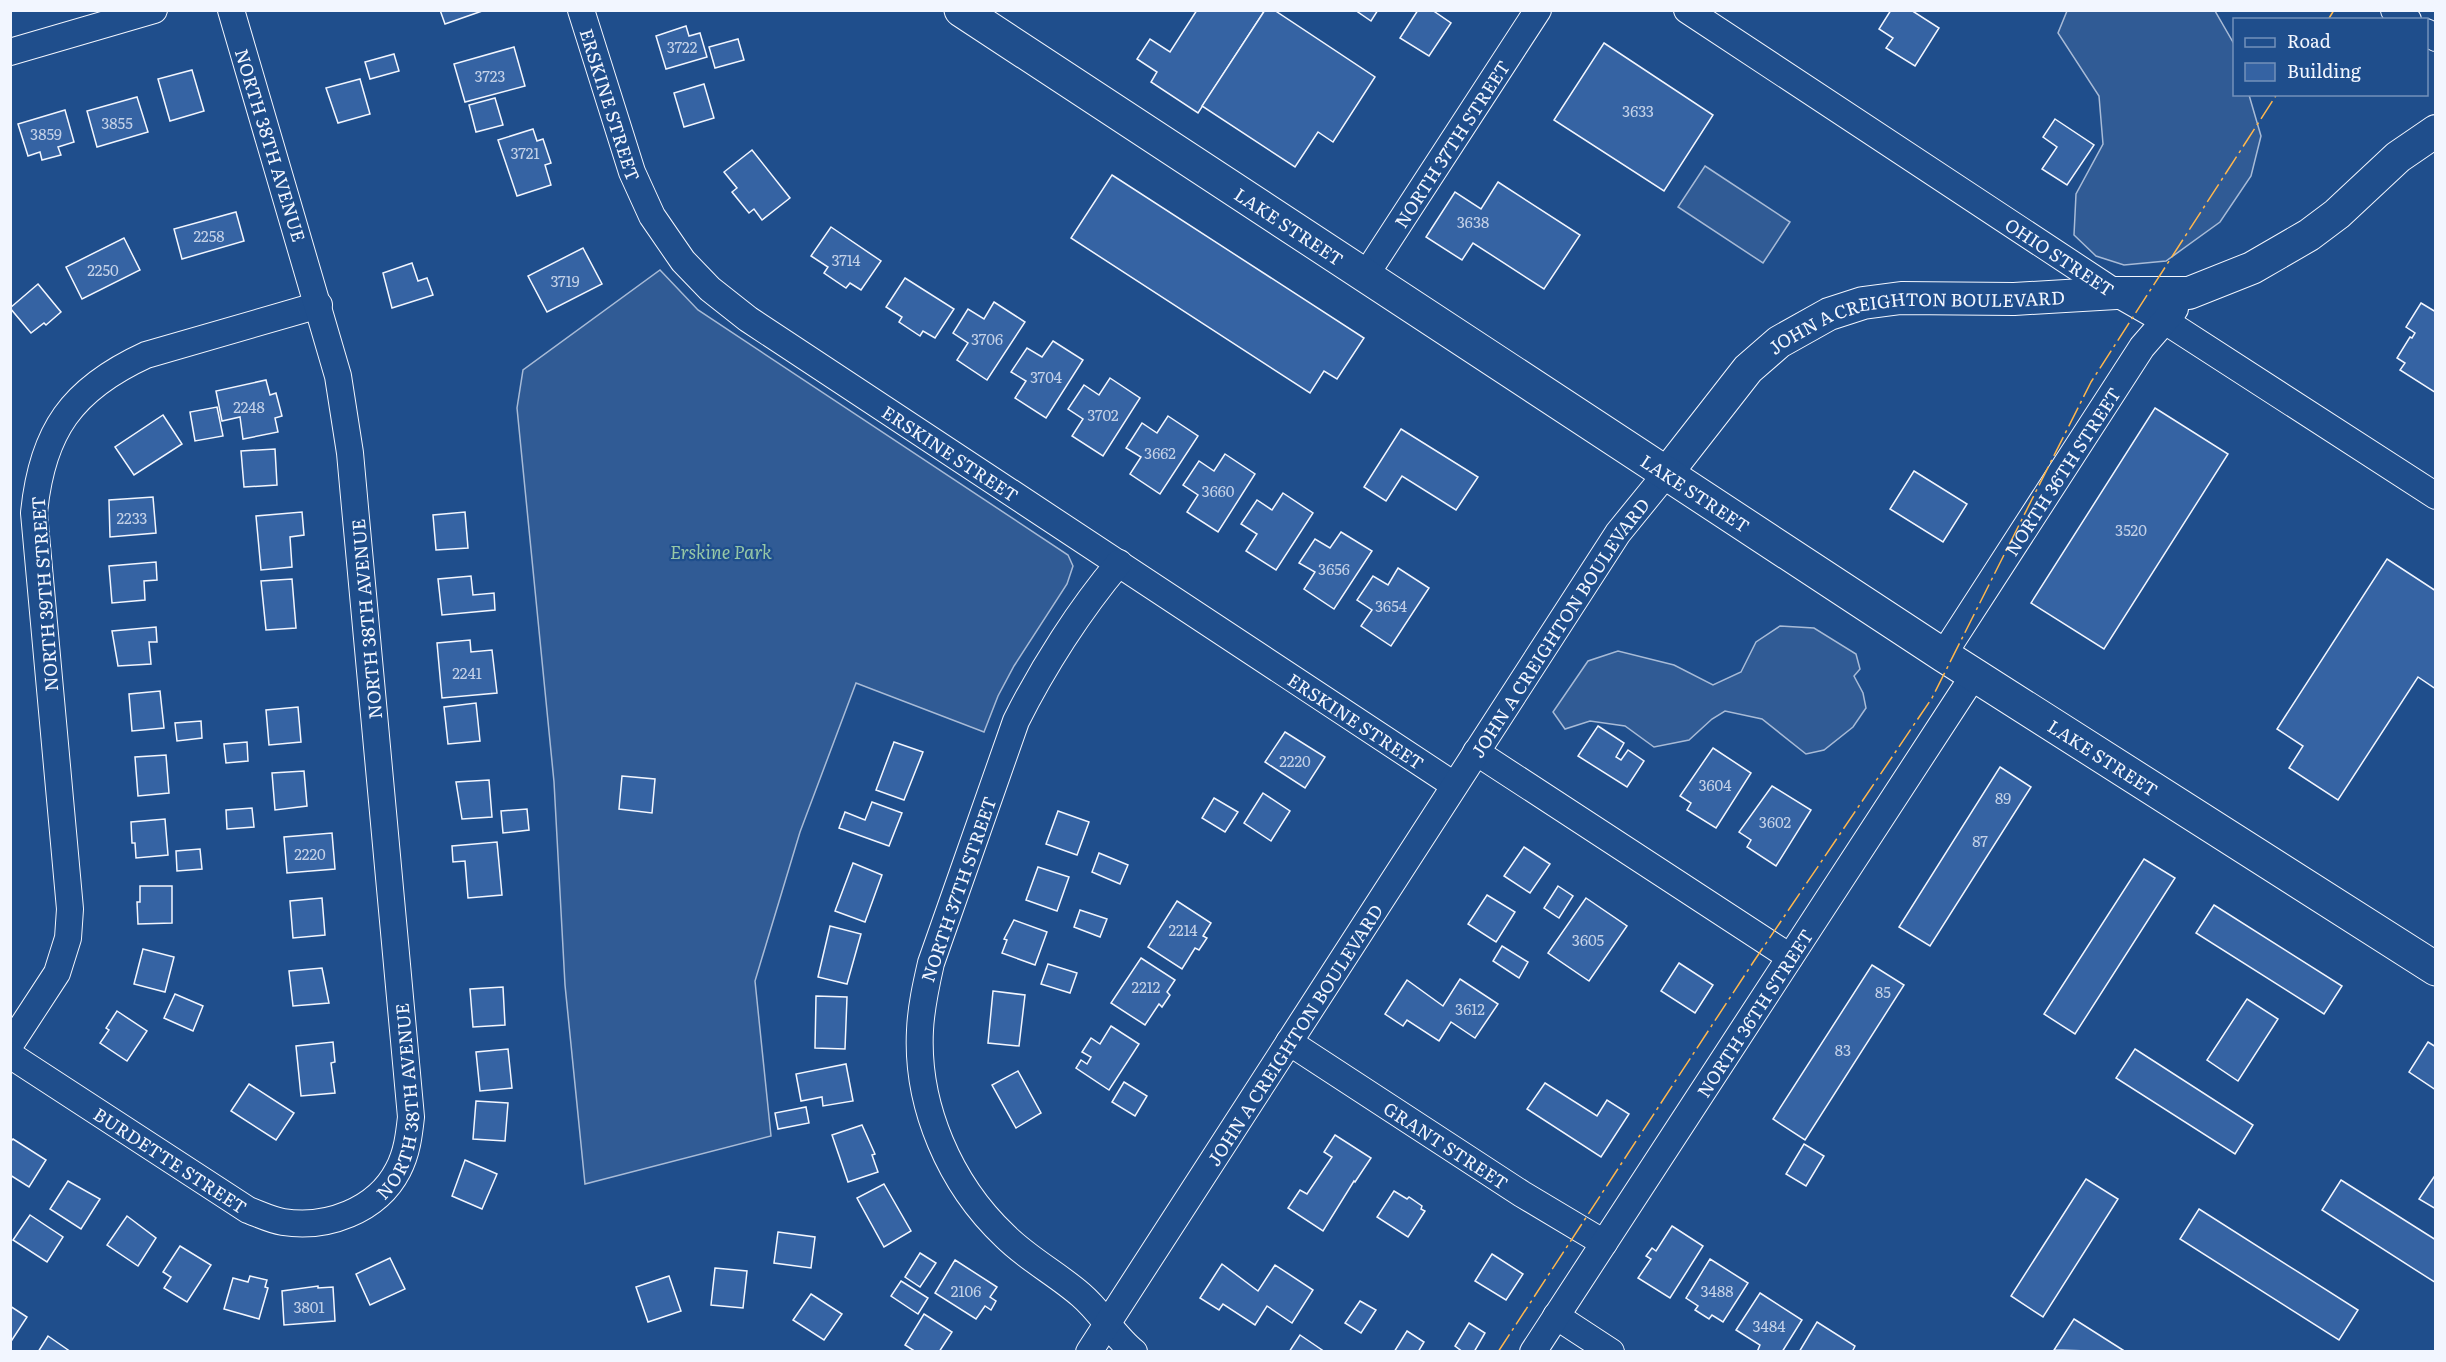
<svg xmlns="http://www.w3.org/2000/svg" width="2446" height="1362" viewBox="0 0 2446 1362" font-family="Literata,serif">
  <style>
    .built { fill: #305b95; stroke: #a8bbd7; stroke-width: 1.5 }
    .building { fill: #3563a3; stroke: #f2f6ff; stroke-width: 1.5 }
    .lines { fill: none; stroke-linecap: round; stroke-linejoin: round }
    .minor-casing { stroke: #f2f6ff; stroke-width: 28 }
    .tertiary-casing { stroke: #f2f6ff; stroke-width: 34 }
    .secondary-casing { stroke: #f2f6ff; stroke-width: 35 }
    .minor { stroke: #1f4e8c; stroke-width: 26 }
    .tertiary { stroke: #1f4e8c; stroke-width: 32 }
    .secondary { stroke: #1f4e8c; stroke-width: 33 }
    .power { stroke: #ffb74d; stroke-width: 1.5; stroke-dasharray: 21 4.5 3 4.5; stroke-linecap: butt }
    .labels { text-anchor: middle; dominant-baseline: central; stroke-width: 4.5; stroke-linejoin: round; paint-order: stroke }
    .number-label { font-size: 15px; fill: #c3d1e8 }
    .street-label { font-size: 18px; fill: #f2f6ff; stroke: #1f4e8c }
    .park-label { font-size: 18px; font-style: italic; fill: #97c8a6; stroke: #1f4e8c }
  </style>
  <rect width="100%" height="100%" fill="#1f4e8c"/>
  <g class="built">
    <path d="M2119,10L2215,11L2234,44V94L2249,95L2261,136L2251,176L2220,222L2166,261L2124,265L2096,256L2074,235L2076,194L2103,144L2099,96L2058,33L2067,11Z"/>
    <path d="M1705,166L1790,222L1763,263L1678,207Z"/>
    <path d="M660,270L698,310L1068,555L1073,566L1067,584L1014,666L998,696L984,732L856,683L800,832L755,981L771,1136L585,1184L565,985L554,782L517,408L523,370Z"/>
    <path d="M1780,626L1814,628L1856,654L1860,669L1854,676L1863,693L1866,708L1853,727L1824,750L1806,754L1762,719L1725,711L1712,719L1689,740L1654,747L1625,726L1590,721L1565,729L1553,712L1588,661L1618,651L1674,665L1713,685L1741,672L1756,642Z"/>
  </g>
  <g class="building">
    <path d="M440,10H485L445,24Z"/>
    <path d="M1197,10H1265L1198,113L1151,82L1157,72L1137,59L1150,39L1170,52Z"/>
    <path d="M1265,10H1274L1375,77L1333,142L1318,132L1295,167L1202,106Z"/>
    <path d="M1355,10H1378L1371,21Z"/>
    <path d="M1418,10H1432L1451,23L1429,56L1400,38Z"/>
    <path d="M1891,10H1911L1939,28L1915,66L1886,48L1893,38L1879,29Z"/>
    <path d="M686,26L689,36L700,33L707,57L666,69L656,36Z"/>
    <path d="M738,39L744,60L715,68L709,47Z"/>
    <path d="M1604,43L1713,115L1664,191L1554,120Z"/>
    <path d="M514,47L525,86L465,102L454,64Z"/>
    <path d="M394,54L399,71L370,79L365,62Z"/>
    <path d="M192,70L204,111L170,121L158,79Z"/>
    <path d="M360,79L370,114L338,123L326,88Z"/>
    <path d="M704,84L714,118L684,127L674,93Z"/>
    <path d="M137,97L148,132L97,147L87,111Z"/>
    <path d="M495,98L503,125L476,132L469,105Z"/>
    <path d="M65,110L74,142L58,147L61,155L42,160L40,152L28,156L18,124Z"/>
    <path d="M2055,119L2094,145L2067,185L2042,169L2057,147L2043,137Z"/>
    <path d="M533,129L537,141L543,139L551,163L545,165L551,185L517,196L498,140Z"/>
    <path d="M752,150L790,198L762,220L754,209L749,213L732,192L737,188L724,172Z"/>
    <path d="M1112,175L1364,338L1337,379L1324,371L1310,393L1071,238Z"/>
    <path d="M1498,182L1580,235L1544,289L1473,243L1462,260L1426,237L1455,192L1481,209Z"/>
    <path d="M236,212L244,241L182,259L174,229Z"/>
    <path d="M831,227L881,261L861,290L850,283L846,288L824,273L828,267L811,256Z"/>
    <path d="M124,238L140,270L82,299L66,267Z"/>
    <path d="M583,248L602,284L547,312L528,276Z"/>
    <path d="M412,263L418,281L427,278L433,295L392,308L383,273Z"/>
    <path d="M905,278L954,309L935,338L923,331L920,336L899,322L902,317L886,307Z"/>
    <path d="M38,284L61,312L46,325L44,323L31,333L10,308Z"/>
    <path d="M994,302L1025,322L987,380L957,360L968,343L953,333L968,309L984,319Z"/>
    <path d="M2421,303L2436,312V393L2400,370L2405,363L2397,358L2410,337L2412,338L2415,333L2406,327Z"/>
    <path d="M1053,341L1083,360L1046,418L1015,398L1026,381L1011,372L1027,348L1042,357Z"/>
    <path d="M1110,378L1140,398L1103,456L1072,436L1083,419L1068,409L1084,385L1099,395Z"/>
    <path d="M266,380L270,395L276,393L282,416L275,418L278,432L243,439L240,417L222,421L216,391Z"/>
    <path d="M217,407L223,436L195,441L190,412Z"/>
    <path d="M2155,408L2228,454L2104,649L2031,603Z"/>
    <path d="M163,415L182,444L134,475L115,447Z"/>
    <path d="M1168,416L1198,436L1160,494L1130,474L1141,457L1126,448L1142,423L1157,433Z"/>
    <path d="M1401,429L1478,477L1456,510L1402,476L1386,501L1364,487Z"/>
    <path d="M275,449L277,485L244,487L241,451Z"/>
    <path d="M1225,454L1255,474L1218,532L1187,512L1198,495L1183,485L1199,461L1214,471Z"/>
    <path d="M1914,471L1967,504L1943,542L1890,509Z"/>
    <path d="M1283,493L1313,513L1276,570L1246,551L1257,534L1241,524L1257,500L1272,510Z"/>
    <path d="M153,497L156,533L110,537L109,500Z"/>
    <path d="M302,512L304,535L290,537L292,567L261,570L256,516Z"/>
    <path d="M465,512L468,548L436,550L433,515Z"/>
    <path d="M1341,532L1372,551L1334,609L1304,589L1315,572L1299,563L1315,539L1330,548Z"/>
    <path d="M2387,559L2436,591V689L2418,677L2338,800L2289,768L2303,746L2277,729Z"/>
    <path d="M156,562L157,580L144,581L145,600L112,603L109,566Z"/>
    <path d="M1398,568L1429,588L1391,646L1361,626L1372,610L1357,600L1373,576L1388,585Z"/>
    <path d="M471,576L473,595L494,593L495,610L442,615L438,579Z"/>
    <path d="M292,579L296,628L266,630L261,581Z"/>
    <path d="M156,627L157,642H149L151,664L118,666L112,631Z"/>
    <path d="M470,640L471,652L492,650L497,693L442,698L437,643Z"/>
    <path d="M160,691L164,728L132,731L129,694Z"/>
    <path d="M476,703L480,741L448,744L444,707Z"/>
    <path d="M298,707L301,742L269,745L266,710Z"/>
    <path d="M201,721L202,738L177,741L175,723Z"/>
    <path d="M1598,726L1624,743L1616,757L1621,760L1628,750L1644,761L1627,787L1578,756Z"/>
    <path d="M1285,732L1325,757L1305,788L1265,762Z"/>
    <path d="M247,742L248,761L226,763L224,744Z"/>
    <path d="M894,742L923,752L904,800L876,790Z"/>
    <path d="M1713,748L1751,773L1716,828L1687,810L1691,803L1680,796Z"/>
    <path d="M166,755L169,793L138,796L135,757Z"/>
    <path d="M2000,767L2031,787L1930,946L1899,927Z"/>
    <path d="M304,771L307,806L275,810L272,773Z"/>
    <path d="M622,776L655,779L652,813L619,809Z"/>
    <path d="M489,780L492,817L462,819L456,782Z"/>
    <path d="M1772,786L1811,810L1776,866L1747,847L1751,840L1739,832Z"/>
    <path d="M1263,793L1290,811L1271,841L1244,823Z"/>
    <path d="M1214,798L1238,812L1225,832L1202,818Z"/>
    <path d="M872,802L902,813L889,846L839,828L845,812L865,820Z"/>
    <path d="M252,808L254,827L227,829L226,810Z"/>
    <path d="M527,809L529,830L503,833L501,811Z"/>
    <path d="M1058,811L1089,822L1077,855L1046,844Z"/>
    <path d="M165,819L168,855L136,858L135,843H132L131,822Z"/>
    <path d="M332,833L335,869L287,873L284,837Z"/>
    <path d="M497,842L502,895L468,898L465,861L453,862L452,846Z"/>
    <path d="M1524,847L1550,864L1530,893L1504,876Z"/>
    <path d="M200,849L202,869L177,871L176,851Z"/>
    <path d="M1099,853L1128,865L1120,884L1092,872Z"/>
    <path d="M2144,859L2175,878L2075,1034L2044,1014Z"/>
    <path d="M853,863L882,875L865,922L835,911Z"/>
    <path d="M1038,867L1069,877L1057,911L1026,900Z"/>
    <path d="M140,886H172V923L138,924L137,902H140Z"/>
    <path d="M1558,886L1573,896L1559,918L1544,908Z"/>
    <path d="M1487,895L1515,912L1496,942L1468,924Z"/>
    <path d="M322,898L325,935L293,938L290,901Z"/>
    <path d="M1586,898L1627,926L1589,981L1548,953Z"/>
    <path d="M1177,901L1211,923L1203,936L1207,938L1199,950L1195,948L1182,969L1148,947Z"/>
    <path d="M2214,905L2342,986L2324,1014L2196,933Z"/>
    <path d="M1080,910L1107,919L1100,937L1074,927Z"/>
    <path d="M1014,920L1047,932L1035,965L1002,953L1007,940L1004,939Z"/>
    <path d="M830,926L861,934L847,984L818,977Z"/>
    <path d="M1502,946L1528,962L1519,978L1493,961Z"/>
    <path d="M143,949L174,957L165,992L134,984Z"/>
    <path d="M1141,958L1175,980L1167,992L1170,995L1162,1007L1159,1004L1145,1025L1111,1003Z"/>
    <path d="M1679,963L1713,985L1695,1013L1661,991Z"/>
    <path d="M1048,964L1077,973L1070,993L1041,984Z"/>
    <path d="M1872,965L1904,985L1805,1140L1773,1119Z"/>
    <path d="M322,968L329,1003L293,1006L289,971Z"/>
    <path d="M1460,979L1498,1004L1475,1038L1451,1022L1439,1041L1407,1020L1403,1026L1385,1014L1407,980L1443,1006Z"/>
    <path d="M503,987L505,1025L473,1027L470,989Z"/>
    <path d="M993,991L1025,995L1019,1046L988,1043Z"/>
    <path d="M175,994L203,1006L193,1031L164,1018Z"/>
    <path d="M816,996L847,997L845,1049L815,1048Z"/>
    <path d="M2247,999L2278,1019L2238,1081L2207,1060Z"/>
    <path d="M117,1011L147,1031L127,1061L100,1043L109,1030L106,1028Z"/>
    <path d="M1111,1026L1139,1044L1109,1090L1076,1068L1081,1060L1087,1064L1091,1057L1082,1052L1091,1038L1100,1044Z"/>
    <path d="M333,1042L335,1062L331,1063L335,1093L301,1096L296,1046Z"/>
    <path d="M2428,1042L2436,1047V1090L2409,1072Z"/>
    <path d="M508,1049L512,1088L480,1091L476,1052Z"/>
    <path d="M2135,1049L2253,1125L2235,1154L2116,1078Z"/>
    <path d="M846,1064L853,1101L823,1106L822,1097L801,1101L796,1074Z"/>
    <path d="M1018,1071L1041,1113L1016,1128L992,1085Z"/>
    <path d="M1124,1082L1147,1096L1135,1116L1112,1102Z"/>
    <path d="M1545,1083L1597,1116L1607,1100L1629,1114L1601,1157L1527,1109Z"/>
    <path d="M249,1084L294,1113L276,1140L231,1111Z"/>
    <path d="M476,1101L508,1103L505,1141L473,1139Z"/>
    <path d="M806,1107L809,1123L778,1129L775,1113Z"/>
    <path d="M862,1125L875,1154L872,1155L878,1172L848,1182L832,1135Z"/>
    <path d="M1335,1135L1371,1158L1355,1182L1354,1181L1323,1231L1288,1208L1300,1190L1307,1194L1332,1157L1324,1152Z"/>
    <path d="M13,1139L46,1160L29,1187L10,1175V1142Z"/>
    <path d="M1804,1144L1824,1156L1806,1186L1786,1174Z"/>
    <path d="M465,1160L497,1174L482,1209L452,1196Z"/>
    <path d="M2436,1174V1209L2419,1199Z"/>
    <path d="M2086,1179L2118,1199L2043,1317L2011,1296Z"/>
    <path d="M2341,1180L2436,1240V1283L2322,1210Z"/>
    <path d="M68,1181L100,1199L81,1229L50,1209Z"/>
    <path d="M884,1184L911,1231L884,1247L857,1198Z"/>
    <path d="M1394,1191L1407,1199L1409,1197L1422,1206L1421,1209L1425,1211L1408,1237L1377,1217Z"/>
    <path d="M2199,1209L2358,1310L2339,1340L2180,1239Z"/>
    <path d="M30,1215L63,1237L47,1262L13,1240Z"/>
    <path d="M127,1216L156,1238L138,1266L107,1245Z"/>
    <path d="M1672,1226L1703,1246L1670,1298L1638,1278L1651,1259L1646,1256L1652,1248L1656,1251Z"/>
    <path d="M778,1232L815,1237L811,1268L774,1263Z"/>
    <path d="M180,1246L211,1265L187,1302L164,1288L171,1277L163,1272Z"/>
    <path d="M920,1253L936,1263L920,1287L905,1277Z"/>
    <path d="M1492,1254L1523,1274L1506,1300L1475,1281Z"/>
    <path d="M390,1258L405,1289L370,1305L356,1274Z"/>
    <path d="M1710,1259L1748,1283L1723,1322L1712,1315L1709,1319L1695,1310L1698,1306L1686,1298Z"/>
    <path d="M955,1260L997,1287L990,1297L996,1301L991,1310L985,1306L976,1319L935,1293Z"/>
    <path d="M1222,1264L1258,1291L1275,1265L1313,1290L1292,1323L1267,1306L1255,1325L1223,1304L1219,1310L1200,1298Z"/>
    <path d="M715,1268L747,1271L743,1308L711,1305Z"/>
    <path d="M250,1276L267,1280L265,1287L268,1288L259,1319L224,1309L233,1278L248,1282Z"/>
    <path d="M669,1276L681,1311L648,1322L636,1287Z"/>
    <path d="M901,1281L928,1298L918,1314L891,1296Z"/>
    <path d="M318,1286V1288L333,1287L335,1321L284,1325L282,1291Z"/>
    <path d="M1760,1293L1802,1320L1782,1352H1757L1760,1345L1736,1330Z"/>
    <path d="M811,1294L842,1314L824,1340L793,1320Z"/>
    <path d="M1360,1301L1376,1310L1361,1333L1345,1323Z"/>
    <path d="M10,1306L27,1317L10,1343Z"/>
    <path d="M924,1314L952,1332L939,1352H916L905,1345Z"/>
    <path d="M2074,1319L2126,1352L2054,1350Z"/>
    <path d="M1817,1322L1855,1346L1852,1352H1799Z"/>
    <path d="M1469,1323L1485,1333L1474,1352H1463L1455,1346Z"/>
    <path d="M1407,1331L1424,1342L1418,1352H1394Z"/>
    <path d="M1300,1335L1325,1352H1289Z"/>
    <path d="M48,1336L71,1352H38Z"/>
  </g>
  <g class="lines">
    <defs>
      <g id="minor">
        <path id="s1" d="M581,10L632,172L652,216L683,261L710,289L748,319L1454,785"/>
        <path id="s2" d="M1687,10L2116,293L2165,321L2436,496"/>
        <path d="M2394,10L2408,20"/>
        <path d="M2426,32L2436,38"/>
        <path d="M10,52L154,10"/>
        <path id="s3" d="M1365,276L1538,10"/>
        <path d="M1119,563C1080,609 1043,667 1016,721L931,963C926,985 921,1007 920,1030C916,1106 950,1184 1005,1236C1028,1259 1057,1274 1081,1295C1101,1312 1114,1336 1134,1352"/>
        <path id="s4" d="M1943,655L2142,347L2175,309"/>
        <path d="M1476,752L1790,957"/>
        <path id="s5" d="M1289,1042L1522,1194L1604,1243"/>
        <path d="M10,1045L57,973L68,938L70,909L34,513C42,431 72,389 146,355L319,305"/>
        <path id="s6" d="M10,1055L248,1210C259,1214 271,1220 283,1222C326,1229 377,1211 398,1170C407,1153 409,1135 411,1117L350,453L338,376L231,10"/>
        <path d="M1556,1316L1611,1352"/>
        <path id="s7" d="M1089,1352L1618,533L1666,474"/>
        <path id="s8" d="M1533,1352L1974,675"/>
      </g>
      <g id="tertiary">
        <path id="s9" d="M1666,474L1748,369L1779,342L1829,314L1863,303L1901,298L2014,299L2116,293H2189L2252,268L2309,235L2337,214L2398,157L2436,131"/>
      </g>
      <g id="secondary">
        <path id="s10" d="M961,10L1943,655L2436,969"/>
      </g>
    </defs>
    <use href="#minor" class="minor-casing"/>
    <use href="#tertiary" class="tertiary-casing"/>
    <use href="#secondary" class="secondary-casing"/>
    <use href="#minor" class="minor"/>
    <use href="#tertiary" class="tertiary"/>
    <use href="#secondary" class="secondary"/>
    <g class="power">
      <path d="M2328,20L2334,10"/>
      <path d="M1498,1352L1754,961L1932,698L2091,382L2277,94"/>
    </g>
  </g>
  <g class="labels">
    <g class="number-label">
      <text x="682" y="46">3722</text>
      <text x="490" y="75">3723</text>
      <text x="1638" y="110">3633</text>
      <text x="117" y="122">3855</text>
      <text x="46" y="133">3859</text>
      <text x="525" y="152">3721</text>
      <text x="1473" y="221">3638</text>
      <text x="209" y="235">2258</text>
      <text x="846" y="259">3714</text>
      <text x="103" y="269">2250</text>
      <text x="565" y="280">3719</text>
      <text x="987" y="338">3706</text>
      <text x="1046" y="376">3704</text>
      <text x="249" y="406">2248</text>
      <text x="1103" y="414">3702</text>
      <text x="1160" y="452">3662</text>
      <text x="1218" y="490">3660</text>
      <text x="132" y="517">2233</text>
      <text x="2131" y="529">3520</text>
      <text x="1334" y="568">3656</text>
      <text x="1391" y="605">3654</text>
      <text x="467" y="672">2241</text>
      <text x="1295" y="760">2220</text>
      <text x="1715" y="784">3604</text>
      <text x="2003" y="797">89</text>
      <text x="1775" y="821">3602</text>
      <text x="1980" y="840">87</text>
      <text x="310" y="853">2220</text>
      <text x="1183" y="929">2214</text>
      <text x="1588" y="939">3605</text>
      <text x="1146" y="986">2212</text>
      <text x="1883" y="991">85</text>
      <text x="1470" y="1008">3612</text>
      <text x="1843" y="1049">83</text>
      <text x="966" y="1290">2106</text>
      <text x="1717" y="1290">3488</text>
      <text x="309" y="1306">3801</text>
      <text x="1769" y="1325">3484</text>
    </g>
    <g class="street-label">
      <text stroke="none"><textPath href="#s1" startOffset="99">ERSKINE STREET</textPath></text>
      <text stroke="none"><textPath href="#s3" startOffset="158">NORTH 37TH STREET</textPath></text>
      <text transform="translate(271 145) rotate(73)">NORTH 38TH AVENUE</text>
      <text stroke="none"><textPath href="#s10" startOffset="393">LAKE STREET</textPath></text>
      <text stroke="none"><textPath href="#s2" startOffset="447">OHIO STREET</textPath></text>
      <text stroke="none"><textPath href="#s9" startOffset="316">JOHN A CREIGHTON BOULEVARD</textPath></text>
      <text stroke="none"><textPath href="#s1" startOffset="603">ERSKINE STREET</textPath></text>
      <text stroke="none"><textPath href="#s4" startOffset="219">NORTH 36TH STREET</textPath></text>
      <text stroke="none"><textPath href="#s10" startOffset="879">LAKE STREET</textPath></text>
      <text transform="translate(44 594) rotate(-94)">NORTH 39TH STREET</text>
      <text transform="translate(366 619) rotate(-95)">NORTH 38TH AVENUE</text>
      <text stroke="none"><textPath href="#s7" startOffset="864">JOHN A CREIGHTON BOULEVARD</textPath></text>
      <text stroke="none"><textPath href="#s1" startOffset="1089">ERSKINE STREET</textPath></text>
      <text stroke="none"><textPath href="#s10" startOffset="1365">LAKE STREET</textPath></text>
      <text transform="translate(958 889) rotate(-71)">NORTH 37TH STREET</text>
      <text stroke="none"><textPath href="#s8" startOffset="405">NORTH 36TH STREET</textPath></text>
      <text stroke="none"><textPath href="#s7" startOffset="378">JOHN A CREIGHTON BOULEVARD</textPath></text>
      <text stroke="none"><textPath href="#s6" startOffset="524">NORTH 38TH AVENUE</textPath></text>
      <text stroke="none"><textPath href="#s5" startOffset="188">GRANT STREET</textPath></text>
      <text stroke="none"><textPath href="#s6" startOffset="192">BURDETTE STREET</textPath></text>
    </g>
    <g class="park-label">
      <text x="721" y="551">Erskine Park</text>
    </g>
  </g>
  <rect width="2446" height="1362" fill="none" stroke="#f2f6ff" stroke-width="24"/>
  <rect x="2233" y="18" width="195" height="78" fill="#1f4e8c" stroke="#7391ba" stroke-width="1.5"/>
  <rect x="2245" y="38" width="30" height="9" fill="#1f4e8c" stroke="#7391ba" stroke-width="1.5"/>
  <text x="2287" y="48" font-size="18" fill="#f2f6ff">Road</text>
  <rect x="2245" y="63" width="30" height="18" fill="#3563a3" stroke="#7391ba" stroke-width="1.5"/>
  <text x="2287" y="78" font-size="18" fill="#f2f6ff">Building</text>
</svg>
